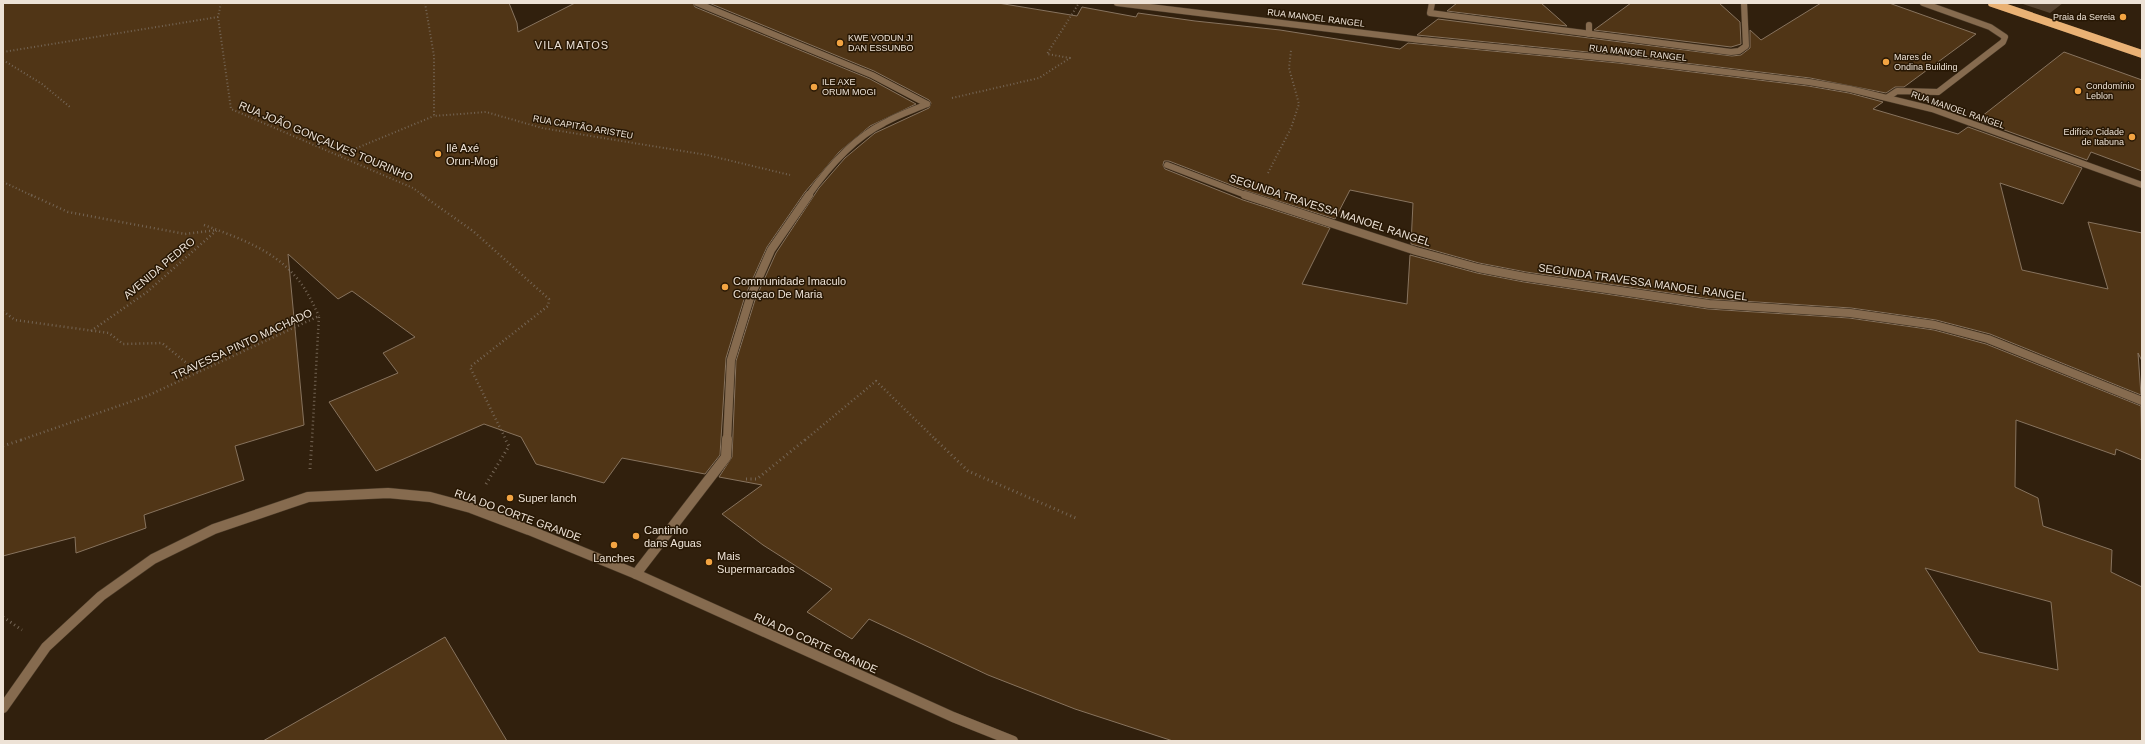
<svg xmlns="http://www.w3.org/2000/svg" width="2145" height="744" viewBox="0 0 2145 744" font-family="Arial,sans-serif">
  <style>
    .green { fill: #574431 }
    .building { fill: #503516; stroke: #87735e; fill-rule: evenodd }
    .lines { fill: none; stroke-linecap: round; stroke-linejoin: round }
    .service-casing { stroke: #4b3b29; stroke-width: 7 }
    .minor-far2-casing { stroke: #4b3b29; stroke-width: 7 }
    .minor-far1-casing { stroke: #4b3b29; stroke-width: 9 }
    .minor-casing { stroke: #4b3b29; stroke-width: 11 }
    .tertiary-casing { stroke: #4b3b29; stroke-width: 11 }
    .primary-casing { stroke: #4b3b29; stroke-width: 8 }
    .path-far2 { stroke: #746555; stroke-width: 2; stroke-dasharray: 1 2.5; stroke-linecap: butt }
    .path-far1 { stroke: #746555; stroke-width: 2.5; stroke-dasharray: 1 3; stroke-linecap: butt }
    .path { stroke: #746555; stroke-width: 3; stroke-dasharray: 1 3.5; stroke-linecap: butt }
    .service { stroke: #866b4f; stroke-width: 6 }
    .minor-far2 { stroke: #866b4f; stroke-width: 6 }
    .minor-far1 { stroke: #866b4f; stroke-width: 8 }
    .minor { stroke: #866b4f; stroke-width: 10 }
    .tertiary { stroke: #866b4f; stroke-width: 10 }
    .primary { stroke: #eab275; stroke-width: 8 }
    .poi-dot { fill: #f3a442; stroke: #271704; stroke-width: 1.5 }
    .labels { text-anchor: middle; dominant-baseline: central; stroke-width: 3; stroke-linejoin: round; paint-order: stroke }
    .far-poi-label { font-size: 9px; fill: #ede2d6; stroke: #271704; text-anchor: start }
    .far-street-label { font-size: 9px; fill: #ede2d6; stroke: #271704 }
    .far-quarter-label { font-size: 11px; letter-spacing: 1px; fill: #ede2d6; stroke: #271704 }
    .street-label { font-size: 11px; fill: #ede2d6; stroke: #271704 }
    .poi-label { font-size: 11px; fill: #ede2d6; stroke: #271704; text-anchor: start }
  </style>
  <rect width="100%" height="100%" fill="#31200d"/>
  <path class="green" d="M2020,3H2063L2050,13Z"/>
  <g class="building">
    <path d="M3,3H509L517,23L518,32L575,3H693L695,7L870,79L916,104L870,126L839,152L805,192L767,247L745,296L726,358L720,455L705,474L622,458L604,483L536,464L521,437L484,424L376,471L329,402L398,373L383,353L415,337L352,291L338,299L288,254L304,425L235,446L244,480L144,515L146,528L76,553L75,537L3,556Z"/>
    <path d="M709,3H998L1077,16L1082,7L1136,17L1138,13L1195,21L1280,30L1400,49L1408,43L1618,63L1808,86L1849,93L1883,102L1873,109L1958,134L1968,127L2082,168L2063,204L2000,183L2022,270L2108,289L2088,222L2142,233V361L2138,353L2141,395L1990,334L1936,320L1851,308L1710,299L1526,272L1479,263L1411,244L1413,203L1350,190L1335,219L1244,190L1169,161H1164L1163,165L1165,169L1243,200L1330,228L1302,284L1407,304L1410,255L1477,273L1524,282L1708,309L1849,318L1934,330L1986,344L2141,406L2142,460L2116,449L2115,455L2016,420L2015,487L2038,498L2043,526L2112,550L2111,572L2142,587V741H1173L1075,709L988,675L869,619L852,639L807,612L832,589L763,545L722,514L762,485L719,477L732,457L736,361L755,300L776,253L819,188L845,158L875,133L929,108L931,103L929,100L874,71ZM1925,568L2051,602L2058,670L1979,652Z"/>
    <path d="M1457,3H1541L1567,26L1447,11Z"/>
    <path d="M1631,3H1719L1740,22L1741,44L1731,47L1594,30Z"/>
    <path d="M1821,3H1889L1976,34L1904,87H1895L1886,93L1810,78L1618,55L1417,35L1438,19L1732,56L1741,55L1750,48V30L1761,40Z"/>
    <path d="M2064,52L2142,80V171L2091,152L2087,160L1977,120Z"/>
    <path d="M445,637L507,741H263Z"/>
  </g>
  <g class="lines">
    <defs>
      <g id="service">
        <path d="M1432,3L1430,13L1731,52L1739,51L1746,46L1744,3"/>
        <path d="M1589,25V34"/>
        <path d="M1888,97L1897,91L1938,92L2003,42L2005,37L1990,27L1923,3"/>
      </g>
      <g id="minor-far2">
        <path d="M697,3L872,75L927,104"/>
        <path d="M1117,3L1421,40L1618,59L1809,82L1850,89L1932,109L2142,185"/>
        <path d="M1167,165L1248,196"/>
        <path d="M808,196C827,169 854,138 884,123C898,115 913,110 927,104"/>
      </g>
      <g id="minor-far1">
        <path d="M1245,195L1416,251L1478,268L1525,277L1709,304L1850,313L1935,325L1988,339L2142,401"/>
        <path d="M727,440L731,360L750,298L771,250L809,195"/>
      </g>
      <path id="minor" d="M636,574L726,457L727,439"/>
      <path id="tertiary" d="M3,708L46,647L101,596L153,559L214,529L308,497L388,493L430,497L471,508L529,530L636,574L953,717L1013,741"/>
      <path id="primary" d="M1992,3L2142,54"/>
    </defs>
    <use href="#service" class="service-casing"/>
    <use href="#minor-far2" class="minor-far2-casing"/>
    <use href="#minor-far1" class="minor-far1-casing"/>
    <use href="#minor" class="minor-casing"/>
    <use href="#tertiary" class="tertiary-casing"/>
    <use href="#primary" class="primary-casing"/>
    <g class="path-far2">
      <path d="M221,3L218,17L231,109L413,188L424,196"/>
      <path d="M425,3L434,56V116L486,112L542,128L707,155L790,175"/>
      <path d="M3,52L218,17"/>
      <path d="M3,60L42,84L70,107"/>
      <path d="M952,98L1039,78L1070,58L1047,54L1079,3"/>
      <path d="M340,155L434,116"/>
      <path d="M1268,173L1291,128L1299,104L1289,68L1291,50"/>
      <path d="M3,182L33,196"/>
    </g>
    <g class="path-far1">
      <path d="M31,195L68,212L185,234L217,230"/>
      <path d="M422,195L473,231L549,299L548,306L470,367L506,440"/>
      <path d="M204,225C236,237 272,249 295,276C306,288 312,302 319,316"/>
      <path d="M3,311L15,320L109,333L123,344L162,343L199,373"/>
      <path d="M91,331L147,292L217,230"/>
      <path d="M21,440L147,396L319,316L312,440"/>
      <path d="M805,440L876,381L936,440"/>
    </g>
    <g class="path">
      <path d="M935,439L968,471L1078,519"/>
      <path d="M3,446L24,439"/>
      <path d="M310,469L312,439"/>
      <path d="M746,479H757L806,439"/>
      <path d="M486,484L509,446L505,439"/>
      <path d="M3,617L22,630"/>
    </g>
    <use href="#service" class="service"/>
    <use href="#minor-far2" class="minor-far2"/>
    <use href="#minor-far1" class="minor-far1"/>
    <use href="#minor" class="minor"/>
    <use href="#tertiary" class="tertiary"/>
    <use href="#primary" class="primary"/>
  </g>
  <g class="poi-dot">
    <circle cx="2123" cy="17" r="4"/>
    <circle cx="840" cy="43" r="4"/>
    <circle cx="1886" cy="62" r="4"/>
    <circle cx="814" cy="87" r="4"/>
    <circle cx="2078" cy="91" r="4"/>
    <circle cx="2132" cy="137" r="4"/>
    <circle cx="438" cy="154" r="4"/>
    <circle cx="725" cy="287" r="4"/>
    <circle cx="510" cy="498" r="4"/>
    <circle cx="636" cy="536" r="4"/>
    <circle cx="614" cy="545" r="4"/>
    <circle cx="709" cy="562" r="4"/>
  </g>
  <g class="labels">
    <g class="far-poi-label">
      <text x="2115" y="17" text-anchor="end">Praia da Sereia</text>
      <text x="848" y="38">KWE VODUN JI<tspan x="848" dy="10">DAN ESSUNBO</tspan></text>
      <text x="1894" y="57">Mares de<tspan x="1894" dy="10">Ondina Building</tspan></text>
      <text x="822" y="82">ILE AXE<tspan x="822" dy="10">ORUM MOGI</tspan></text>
      <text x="2086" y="86">Condomínio<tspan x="2086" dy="10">Leblon</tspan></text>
      <text x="2124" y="132" text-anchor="end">Edifício Cidade<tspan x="2124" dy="10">de Itabuna</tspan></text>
    </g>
    <g class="far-street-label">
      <text transform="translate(1316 18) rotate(7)">RUA MANOEL RANGEL</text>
      <text transform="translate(1638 53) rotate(6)">RUA MANOEL RANGEL</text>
      <text transform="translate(1958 110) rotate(19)">RUA MANOEL RANGEL</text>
      <text transform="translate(583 127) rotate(10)">RUA CAPITÃO ARISTEU</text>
    </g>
    <g class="far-quarter-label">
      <text x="572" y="45">VILA MATOS</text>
    </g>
    <g class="street-label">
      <text transform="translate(326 141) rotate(23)">RUA JOÃO GONÇALVES TOURINHO</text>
      <text transform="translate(1330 210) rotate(18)">SEGUNDA TRAVESSA MANOEL RANGEL</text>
      <text transform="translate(159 268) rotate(-40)">AVENIDA PEDRO</text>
      <text transform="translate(1643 282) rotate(8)">SEGUNDA TRAVESSA MANOEL RANGEL</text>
      <text transform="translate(242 344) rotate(-25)">TRAVESSA PINTO MACHADO</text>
      <text transform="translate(518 515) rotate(20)">RUA DO CORTE GRANDE</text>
      <text transform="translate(816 643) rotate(24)">RUA DO CORTE GRANDE</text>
    </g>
    <g class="poi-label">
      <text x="446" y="148">Ilê Axé<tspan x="446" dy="13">Orun-Mogi</tspan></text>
      <text x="733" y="281">Communidade Imaculo<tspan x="733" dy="13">Coraçao De Maria</tspan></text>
      <text x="518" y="498">Super lanch</text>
      <text x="644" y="530">Cantinho<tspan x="644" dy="13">dans Aguas</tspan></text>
      <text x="717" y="556">Mais<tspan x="717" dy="13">Supermarcados</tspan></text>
      <text x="614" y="558" text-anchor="middle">Lanches</text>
    </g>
  </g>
  <rect width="2145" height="744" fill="none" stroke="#ede2d6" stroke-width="8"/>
</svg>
